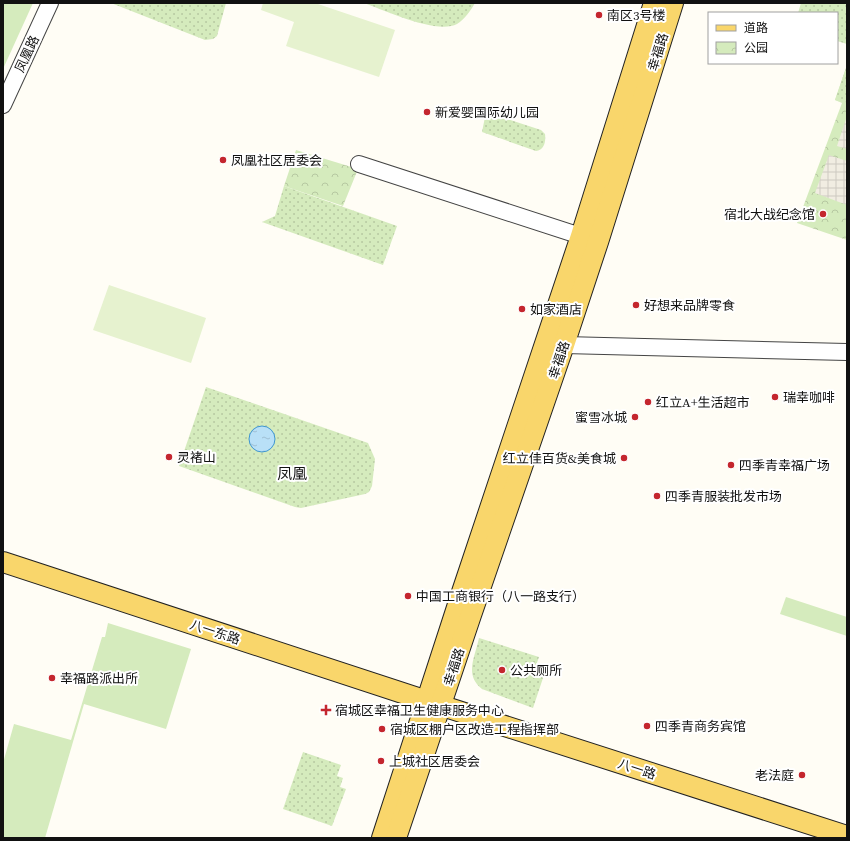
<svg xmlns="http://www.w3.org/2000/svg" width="850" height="841" viewBox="0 0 850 841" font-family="'Source Serif 4','Noto Sans SC',serif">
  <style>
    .grass { fill: #d5ebbd }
    .park { fill: url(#park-crowns) }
    .garden { fill: url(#garden-dots) }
    .pitch { fill: #e6f2cf }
    .plaza { fill: url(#plaza-grid) }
    .water { fill: url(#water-ripples); stroke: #3f96cf }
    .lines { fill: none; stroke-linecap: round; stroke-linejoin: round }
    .minor-casing { stroke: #444; stroke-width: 18 }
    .major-casing { stroke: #222; stroke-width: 22 }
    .minor { stroke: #fff; stroke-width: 16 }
    .major { stroke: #f9d66b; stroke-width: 20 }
    .poi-dot { fill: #c4262e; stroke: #fff; stroke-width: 1.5 }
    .labels { text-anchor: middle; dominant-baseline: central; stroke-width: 4; stroke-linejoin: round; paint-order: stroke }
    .poi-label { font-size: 13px; fill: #111; stroke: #fff; text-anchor: start }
    .street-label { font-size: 13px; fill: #111; stroke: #fff }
    .quarter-label { font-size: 15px; fill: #111; stroke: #fff }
  </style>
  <defs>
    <pattern id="park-crowns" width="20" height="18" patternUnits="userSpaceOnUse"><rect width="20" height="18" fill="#d5ebbd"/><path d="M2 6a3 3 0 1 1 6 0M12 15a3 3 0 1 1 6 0" fill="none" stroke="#b6c8a1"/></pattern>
    <pattern id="garden-dots" width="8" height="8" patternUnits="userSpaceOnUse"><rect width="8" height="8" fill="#d5ebbd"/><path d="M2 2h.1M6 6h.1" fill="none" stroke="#b6c8a1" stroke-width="1.8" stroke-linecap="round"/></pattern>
    <pattern id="plaza-grid" width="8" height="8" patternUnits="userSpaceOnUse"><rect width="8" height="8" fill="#f1ede2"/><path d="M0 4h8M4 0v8" fill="none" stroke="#cecac1"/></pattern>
    <pattern id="water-ripples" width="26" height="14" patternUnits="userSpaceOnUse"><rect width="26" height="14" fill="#b9e0f7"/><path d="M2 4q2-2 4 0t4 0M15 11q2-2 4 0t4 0" fill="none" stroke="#9ebfd3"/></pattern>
  </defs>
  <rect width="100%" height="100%" fill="#fffdf5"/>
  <g class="grass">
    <path d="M3,3H33L3,69Z"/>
    <path d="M786,597L847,617V636L780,614Z"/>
    <path d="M108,623L191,649L166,729L84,704L45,838H3V763L14,724L71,740L102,637H105Z"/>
  </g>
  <g class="park">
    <path d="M847,65V240L797,223L842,103L835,100Z"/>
    <path d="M296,150L358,169L343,206L284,186Z"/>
  </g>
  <g class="garden">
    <path d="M111,3H226L217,36L213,39L205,40Z"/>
    <path d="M364,3H475C471,10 464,20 457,24C437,35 384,10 364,3Z"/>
    <path d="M801,3H837L841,4L842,3H847V44L837,41V13H798Z"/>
    <path d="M847,65V96L845,103L835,100Z"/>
    <path d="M486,112L541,130L545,134C546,142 544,150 536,151L482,132Z"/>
    <path d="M284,186L397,226L383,265L262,222L275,216Z"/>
    <path d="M206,387L368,443L375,459L372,486L369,492L365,494L301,508L295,507L179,466Z"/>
    <path d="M479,638L539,657L534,671L544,675L533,708L482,689C464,675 475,657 479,638Z"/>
    <path d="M303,752L341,765L337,776L343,778L340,787L346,789L332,826L283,809Z"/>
  </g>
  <g class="pitch">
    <path d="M263,3H315L395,30L379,77L286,46L294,22L261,10Z"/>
    <path d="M109,285L206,318L191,363L93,330Z"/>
  </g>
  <g class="plaza">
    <path d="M847,116V149L837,146Z"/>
    <path d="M829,155L847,161V205L815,193Z"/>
  </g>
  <circle class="water" cx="262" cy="439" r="13"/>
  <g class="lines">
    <defs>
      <g id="minor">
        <path d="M3,105L50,3"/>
        <path d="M359,164L593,240"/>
        <path d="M564,345L847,352"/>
      </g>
      <g id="major">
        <path d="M3,562L427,701L847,836"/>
        <path d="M382,838L462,592L581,236L654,3"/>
        <path d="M396,838L471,615L564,345L598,242L673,3"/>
      </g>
    </defs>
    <use href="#minor" class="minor-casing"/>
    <use href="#major" class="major-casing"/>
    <use href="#minor" class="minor"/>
    <use href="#major" class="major"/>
  </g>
  <g class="poi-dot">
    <circle cx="599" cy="15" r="4"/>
    <circle cx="427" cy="112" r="4"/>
    <circle cx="223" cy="160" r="4"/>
    <circle cx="823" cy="214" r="4"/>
    <circle cx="636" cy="305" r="4"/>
    <circle cx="522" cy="309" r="4"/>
    <circle cx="775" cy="397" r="4"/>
    <circle cx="648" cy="402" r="4"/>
    <circle cx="635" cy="417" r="4"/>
    <circle cx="169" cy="457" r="4"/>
    <circle cx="624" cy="458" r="4"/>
    <circle cx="731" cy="465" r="4"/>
    <circle cx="657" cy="496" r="4"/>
    <circle cx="408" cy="596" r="4"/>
    <circle cx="502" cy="670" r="4"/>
    <circle cx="52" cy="678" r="4"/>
    <path d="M324 704h4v4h4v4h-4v4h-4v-4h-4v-4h4z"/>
    <circle cx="647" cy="726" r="4"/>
    <circle cx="382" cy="729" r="4"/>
    <circle cx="381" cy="761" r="4"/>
    <circle cx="802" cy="775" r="4"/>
  </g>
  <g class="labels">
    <g class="poi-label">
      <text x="607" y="15">南区3号楼</text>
      <text x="435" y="112">新爱婴国际幼儿园</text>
      <text x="231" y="160">凤凰社区居委会</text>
      <text x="815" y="214" text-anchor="end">宿北大战纪念馆</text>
      <text x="644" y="305">好想来品牌零食</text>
      <text x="530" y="309">如家酒店</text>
      <text x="783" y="397">瑞幸咖啡</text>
      <text x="656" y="402">红立A+生活超市</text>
      <text x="627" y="417" text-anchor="end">蜜雪冰城</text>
      <text x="177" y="457">灵褚山</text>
      <text x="616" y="458" text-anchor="end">红立佳百货&amp;美食城</text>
      <text x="739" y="465">四季青幸福广场</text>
      <text x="665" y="496">四季青服装批发市场</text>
      <text x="416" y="596">中国工商银行（八一路支行）</text>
      <text x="510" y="670">公共厕所</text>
      <text x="60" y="678">幸福路派出所</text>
      <text x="335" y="710">宿城区幸福卫生健康服务中心</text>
      <text x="655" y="726">四季青商务宾馆</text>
      <text x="390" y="729">宿城区棚户区改造工程指挥部</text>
      <text x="389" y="761">上城社区居委会</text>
      <text x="794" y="775" text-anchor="end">老法庭</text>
    </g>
    <g class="street-label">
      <text transform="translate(658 52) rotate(-73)">幸福路</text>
      <text transform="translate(27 54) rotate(-65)">凤凰路</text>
      <text transform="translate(559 360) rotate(-71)">幸福路</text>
      <text transform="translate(215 632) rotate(18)">八一东路</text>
      <text transform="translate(454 667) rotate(-72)">幸福路</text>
      <text transform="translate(637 769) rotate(18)">八一路</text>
    </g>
    <g class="quarter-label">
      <text x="292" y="473">凤凰</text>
    </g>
  </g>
  <rect width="850" height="841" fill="none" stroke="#111111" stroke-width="8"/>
  <rect x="708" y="12" width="130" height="52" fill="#ffffff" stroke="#a0a0a0"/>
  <rect x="716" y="25" width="20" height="6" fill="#f9d66b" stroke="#a0a0a0"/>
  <text x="744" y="32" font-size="12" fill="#111111">道路</text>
  <rect x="716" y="42" width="20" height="12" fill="url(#park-crowns)" stroke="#a0a0a0"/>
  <text x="744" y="52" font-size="12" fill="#111111">公园</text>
</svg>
